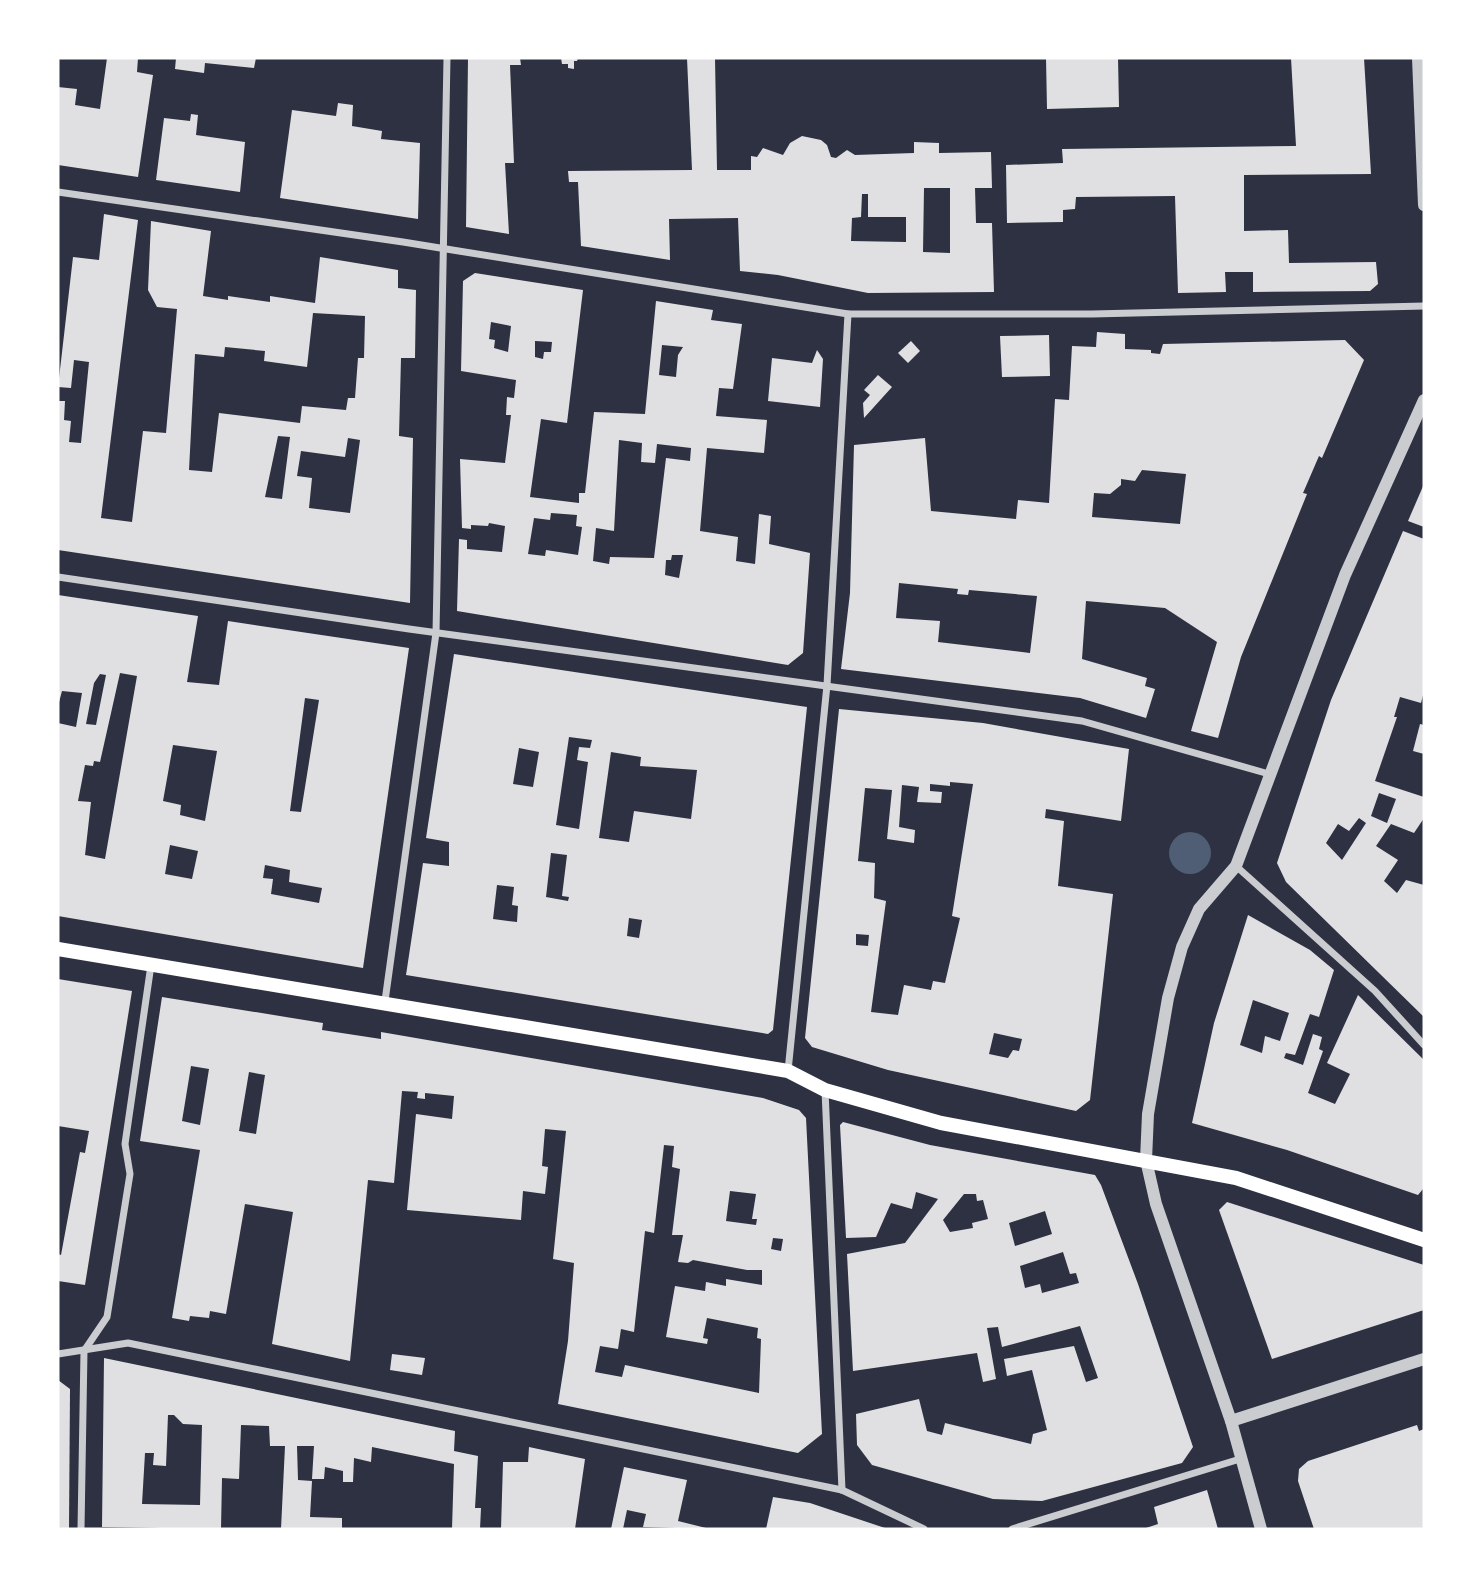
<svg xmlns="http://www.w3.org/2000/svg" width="1482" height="1587" viewBox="0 0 1482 1587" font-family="'Work Sans',sans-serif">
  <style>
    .water { fill: #4f5d75 }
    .building { fill: #e0e0e3; fill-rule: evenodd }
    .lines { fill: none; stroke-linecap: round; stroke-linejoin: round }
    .minor { stroke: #caccd0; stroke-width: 7 }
    .tertiary { stroke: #caccd0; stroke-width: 12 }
    .secondary { stroke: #fff; stroke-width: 14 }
  </style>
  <rect width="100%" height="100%" fill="#2d3142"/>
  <circle class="water" cx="1190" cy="853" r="21"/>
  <g class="building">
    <path d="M107,58H138L137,72L153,75L138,177L58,165V87L77,89L75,105L100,109Z"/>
    <path d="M176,58H256L254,68L205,63L204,73L175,69Z"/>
    <path d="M468,58H520L521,65H510L514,163H505L509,234L466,227Z"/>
    <path d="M561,58H578L577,61H574V69L568,68V64H562Z"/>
    <path d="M687,58H715L717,170H751V156L757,157L763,148L783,155L790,143L802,136L821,140L827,145L831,157L836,158L847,150L855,155L914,153V142L939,143V153L991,152L992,188H975L976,223H992L994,292L868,293L778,275L740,271L738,218L669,219L670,260L581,246L578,182H569L568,171L692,170ZM924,188H950V253L923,252ZM862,194H868V217H906V242L851,241L852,218L861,217Z"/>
    <path d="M1046,58H1118L1119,107L1047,109Z"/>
    <path d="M1291,58H1364L1371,174L1244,175V231L1288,230L1289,263L1376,262L1378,284L1370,291L1253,292V272H1225L1226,292L1178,293L1175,196L1076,197L1075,209L1063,210V222L1007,223L1006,165L1063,163L1062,149L1296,146Z"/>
    <path d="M338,103L353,105L352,126L382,131L381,139L420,143L418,219L280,198L292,110L336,116Z"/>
    <path d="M191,114L198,115L196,135L245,142L240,192L156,180L164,118L190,121Z"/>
    <path d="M104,214L138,220L101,518L132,522L143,431L166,433L177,309L157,307L148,290L151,221L211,231L203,296L228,300V296L270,302V296L315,303L320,257L398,270V288L416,290L415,358H401L399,436L413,438L410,603L58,550V401H65L64,420L71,421L69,442L81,443L89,362L74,360L71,388L58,387L73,257L99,260ZM313,313L365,316L364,358H358L355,398H348L346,410L302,406L300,423L219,413L212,472L189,470L195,354L224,357L225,347L265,351L264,361L307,367ZM278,436L290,437L282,499L265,497ZM348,438L360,440L350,513L309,508L312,478L297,476L301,451L345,457Z"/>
    <path d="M475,273L583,290L567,423L541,419L530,497L579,503V493H585L594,412L645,414L656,301L713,310L711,320L742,324L733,389L719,388L716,416L767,420L764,453L707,448L700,531L738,537L736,561L755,564L759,514L771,516L769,544L810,553L803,653L788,665L457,611L459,539L467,540V549L502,552L505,526L489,523L488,526L471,525V529L462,528L460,459L505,463L511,415H506L507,397L514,398L516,380L461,371L463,281ZM491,322L511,326L508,352L494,348L495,340L489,339ZM535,341L552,342L551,352H544L543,359L535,357ZM662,345L683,347L678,355L676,377L659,375ZM619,440L642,443L641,462L655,463L657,444L691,448L690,461L666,458L654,558L610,557L609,564L593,561L596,528L614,531ZM551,513L577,515L576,526L582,527L578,555L546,550L545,556L528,554L534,518L550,520ZM672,555H683L679,578L665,575L666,560H671Z"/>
    <path d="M1097,332L1125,334V349L1151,350V353L1160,354L1163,344L1345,340L1364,360L1322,458L1319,456L1303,493L1307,494L1241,657L1218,738L1191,731L1217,642L1165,608L1086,601L1082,659L1147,678L1145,686L1155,689L1146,718L1080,698L841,669L850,593L854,445L925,438L931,511L1016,519L1018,500L1049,503L1055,399L1069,400L1072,346L1096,347ZM1142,470L1186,474L1180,524L1092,517L1094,493L1110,494L1121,485V479L1135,481ZM899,583L958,589L957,594L968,595L969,590L1037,596L1030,653L938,642L940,621L896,618Z"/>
    <path d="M1049,335L1050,376L1002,377L1000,336Z"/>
    <path d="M911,341L920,351L908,363L898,353Z"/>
    <path d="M817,350L823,359L820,407L768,401L772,358L812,363Z"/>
    <path d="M878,375L892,387L864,418L863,403L870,395L864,390Z"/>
    <path d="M1424,484V527L1408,521Z"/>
    <path d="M1403,531L1424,539V691L1421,703L1400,697L1394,717H1397L1375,781L1424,797V818L1414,833L1391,824L1376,846L1398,860L1384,881L1397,893L1406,880L1424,885V1017L1286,882L1277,863L1331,700ZM1379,793L1396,799L1387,823L1371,816ZM1359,818L1366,823L1342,860L1326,843L1338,824L1349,831Z"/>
    <path d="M58,595L198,616L187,682L219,685L228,621L409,648L363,968L58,916V723L76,727L82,693L62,691L58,706ZM120,673L137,676L105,859L85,855L91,802L78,801L85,765L93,766L94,761L100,762ZM100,674L106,675L96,725L86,724L94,683ZM305,698L319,700L301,812L290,811ZM173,745L217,751L205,821L180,815L181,805L163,801ZM170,845L198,851L192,879L165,874ZM265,865L290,870L289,882L322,888L319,903L271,894L273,879L263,878Z"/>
    <path d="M454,654L807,707L773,1030L768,1034L406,975L423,863L449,866V842L426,838ZM569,737L592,740L590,748L579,747L577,760L588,762L579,829L556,825ZM519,748L539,752L533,787L513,784ZM611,752L641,757L640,766L697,770L691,819L634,811L629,842L599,838ZM551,853L567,855L562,896L569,897L568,901L546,897ZM497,885L514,887L512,905L518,906L517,922L493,919ZM629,918L642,920L639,938L627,936Z"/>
    <path d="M839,709L983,723L1129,749L1121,821L1046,809L1045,818L1064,821L1058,886L1113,894L1090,1100L1076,1111L888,1070L812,1047L805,1038ZM950,782L973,784L952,916L960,918L945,983L933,981L931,990L904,985L898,1015L871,1012L886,901L874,898L875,863L858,861L865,788L892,790L887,839L914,843L915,830L899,827L902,785L919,787L917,802L941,803L942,792L930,791V784L950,786ZM856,934L869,935L868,946L856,945ZM994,1033L1022,1039L1019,1051L1013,1050L1008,1058L989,1054Z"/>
    <path d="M1420,724L1424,725V754L1413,751Z"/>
    <path d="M1248,915L1310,950L1334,970L1319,1017L1310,1014L1295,1055L1286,1053L1284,1058L1303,1065L1313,1034L1322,1037L1319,1049L1323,1051L1308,1093L1335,1104L1350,1074L1327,1063L1358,995L1424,1060L1423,1189L1418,1195L1287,1150L1192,1123L1214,1023ZM1253,1000L1289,1013L1280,1041L1265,1036L1262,1053L1240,1045Z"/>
    <path d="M58,979L132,991L85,1285L58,1281V1254L61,1255L80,1152L85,1153L89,1131L58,1126Z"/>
    <path d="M162,997L323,1023L322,1030L381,1039V1032L763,1098L799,1110L806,1118L822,1434L798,1453L558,1404L568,1341L574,1263L553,1259L566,1131L545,1129L542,1166L548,1167L545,1194L523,1191L521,1220L407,1210L416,1114L452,1119L454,1096L425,1093V1099L417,1098L418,1092L402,1091L394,1183L368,1180L350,1361L272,1344L293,1212L245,1204L226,1314L210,1311L209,1318L190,1316L189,1321L172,1318L200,1150L140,1141ZM191,1066L209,1069L200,1125L182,1121ZM249,1072L265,1075L256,1134L239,1131ZM664,1145L674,1146L672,1167L680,1169L672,1235H683L678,1262L688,1263L693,1260L747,1270H762V1285L726,1279V1286L706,1282L705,1291L675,1286L666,1337L707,1344L708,1339L703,1338L707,1318L758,1328L757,1338L761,1339L759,1393L625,1365L622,1377L595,1372L600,1346L618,1349L621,1329L634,1332L645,1231L654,1233ZM730,1191L756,1194L752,1219H757L756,1225L726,1221ZM773,1238L783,1239L781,1251L771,1249Z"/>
    <path d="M843,1122L930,1145L1095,1175L1101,1185L1138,1284L1193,1447L1182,1463L1042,1501L993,1499L872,1465L857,1445L856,1414L919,1399L927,1431L942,1435L945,1423L1031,1444L1033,1434L1047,1430L1032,1370L1007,1376L1004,1359L1074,1346L1086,1382L1098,1378L1080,1326L1002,1347L998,1327L987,1328L996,1379L983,1382L977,1353L853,1371L847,1254L905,1243L938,1199L916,1192L912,1209L891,1203L876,1237L846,1238L840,1125ZM964,1194H976L977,1201L983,1200L988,1219L972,1223L973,1228L950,1232L943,1220ZM1045,1211L1052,1234L1015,1246L1009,1223ZM1063,1252L1070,1274L1076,1273L1079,1283L1042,1293L1040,1284L1025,1288L1020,1266Z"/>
    <path d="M1227,1202L1424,1265V1310L1272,1359L1219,1210Z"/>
    <path d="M392,1354L425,1358L422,1375L390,1370Z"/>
    <path d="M104,1358L455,1431L454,1451L478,1456L475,1508H481L480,1529H452L454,1464L372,1447L371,1462L354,1458L353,1482H343V1471L325,1467L324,1479H312L314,1446H297L298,1480L312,1481L310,1517L342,1518V1529H281L285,1446H270L269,1426L241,1425L239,1479L222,1478L221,1529L102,1527ZM168,1415H174L183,1424L202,1425L200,1505L142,1504L145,1453H154L153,1465L166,1466Z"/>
    <path d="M58,1380L70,1389L69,1529H58Z"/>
    <path d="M1417,1425L1419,1431L1424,1429V1529H1314L1298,1481L1299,1469L1308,1461Z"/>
    <path d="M529,1447L585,1459L575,1529H501L503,1462H528Z"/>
    <path d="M624,1467L687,1480L678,1521L710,1529L643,1527L646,1514L627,1510L623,1529H611Z"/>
    <path d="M1207,1490L1218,1529H1143L1158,1524L1154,1507Z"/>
    <path d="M773,1497L810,1503L888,1529H766Z"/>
  </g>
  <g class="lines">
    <g class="minor">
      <path d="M58,192L403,242L848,314H1092L1424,306"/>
      <path d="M58,577L409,629L1082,721L1269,774"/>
      <path d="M1236,866L1375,991L1424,1045"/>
      <path d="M385,1001L436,633L447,58"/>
      <path d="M788,1071L827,685L848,314"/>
      <path d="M825,1090L842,1490"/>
      <path d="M58,1354L128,1343L842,1490L924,1529"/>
      <path d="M81,1529L84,1351L107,1317L130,1174L125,1144L151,965"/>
      <path d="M1012,1529L1240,1459"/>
    </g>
    <g class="tertiary">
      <path d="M1418,58L1424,205"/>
      <path d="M1231,1421L1424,1359"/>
      <path d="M1261,1529L1231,1421L1156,1204L1146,1160L1148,1114L1168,998L1182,947L1199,909L1236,866L1345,575L1424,400"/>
    </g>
    <path class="secondary" d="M58,949L788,1071L825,1090L941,1123L1236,1178L1424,1240"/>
  </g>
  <rect width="1482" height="1587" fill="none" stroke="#ffffff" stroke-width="119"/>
</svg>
